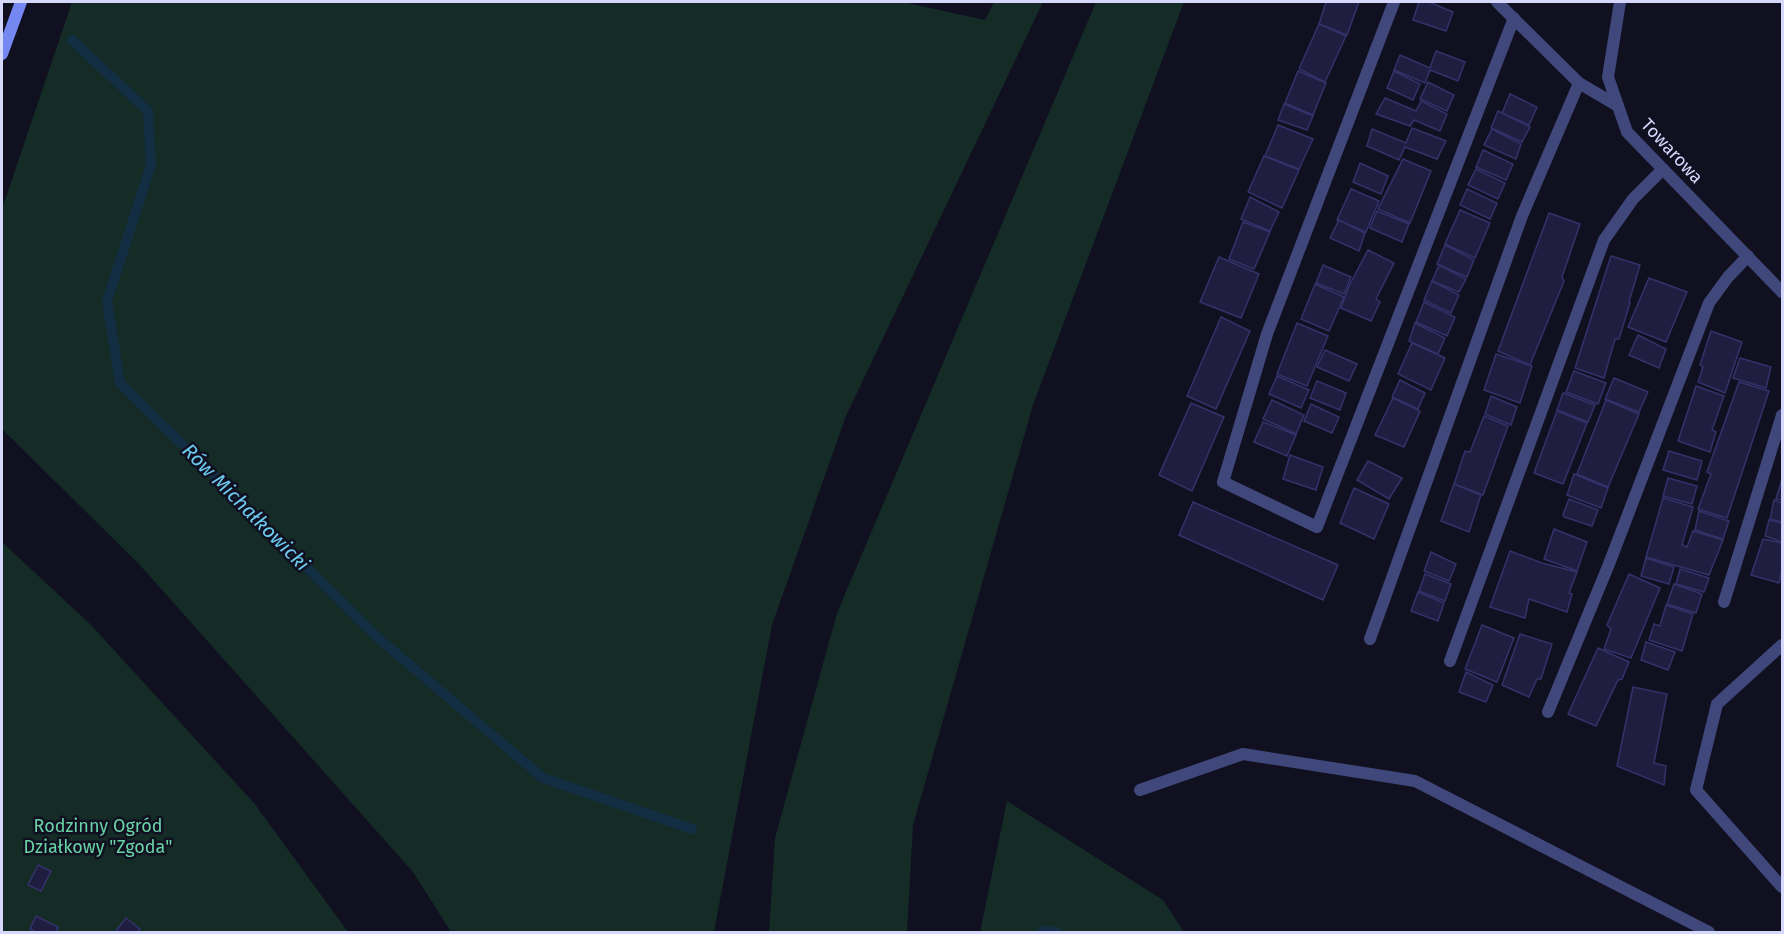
<svg xmlns="http://www.w3.org/2000/svg" width="1784" height="934" viewBox="0 0 1784 934" font-family="'Fira Sans',sans-serif">
  <style>
    .green { fill: #142b26 }
    .lines { fill: none; stroke-linecap: round; stroke-linejoin: round }
    .stream { stroke: #132e42; stroke-width: 10 }
    .building { fill: #1f1e40; stroke: #33326a; stroke-width: 1.5 }
    .lane { stroke: #40487b; stroke-width: 12 }
    .street { stroke: #40487b; stroke-width: 12 }
    .secondary { stroke: #7588f1; stroke-width: 12 }
    .labels { text-anchor: middle; dominant-baseline: central; stroke-width: 5; stroke-linejoin: round; paint-order: stroke }
    .street-label { font-size: 18px; fill: #d5d7fb; stroke: #101021 }
    .park-label { font-size: 18px; fill: #68d3a5; stroke: #101021 }
    .water-label { font-size: 20px; font-style: italic; fill: #6dcbf0; stroke: #101021 }
  </style>
  <rect width="100%" height="100%" fill="#101021"/>
  <g class="green">
    <path d="M72,2H903L985,20L994,2H1043L846,416L772,625L714,932H451L413,872L138,563L2,429V209Z"/>
    <path d="M1096,2H1184L1033,405L913,825L907,932H769L775,838L837,613Z"/>
    <path d="M2,542L91,625L254,803L348,932H2Z"/>
    <path d="M1007,801L1163,900L1184,932H980Z"/>
  </g>
  <g class="lines">
    <g class="stream">
      <path d="M72,40L148,111L151,165L107,301L120,383L377,637L543,778L692,829"/>
      <path d="M1042,931L1057,932"/>
    </g>
  </g>
  <g class="building">
    <path d="M1326,2H1359L1347,35L1319,24Z"/>
    <path d="M1419,2H1429L1453,12L1446,31L1413,20Z"/>
    <path d="M1319,24L1346,36L1325,82L1299,69Z"/>
    <path d="M1436,51L1465,62L1458,81L1430,70L1425,83L1394,70L1400,55L1430,68Z"/>
    <path d="M1298,71L1326,83L1313,115L1285,103Z"/>
    <path d="M1394,71L1420,84L1413,100L1387,88Z"/>
    <path d="M1428,82L1454,95L1447,111L1420,99Z"/>
    <path d="M1510,94L1537,107L1529,125L1502,113Z"/>
    <path d="M1385,98L1416,111L1421,101L1447,114L1440,131L1414,120L1410,126L1376,114Z"/>
    <path d="M1284,104L1313,116L1307,130L1278,120Z"/>
    <path d="M1498,111L1530,127L1522,142L1491,128Z"/>
    <path d="M1278,125L1313,139L1299,169L1265,156Z"/>
    <path d="M1412,128L1446,141L1437,159L1405,147L1399,160L1367,146L1372,129L1406,143Z"/>
    <path d="M1492,129L1521,144L1516,159L1484,145Z"/>
    <path d="M1483,150L1513,164L1506,180L1476,167Z"/>
    <path d="M1264,156L1299,170L1282,208L1248,192Z"/>
    <path d="M1403,159L1431,171L1410,223L1378,209Z"/>
    <path d="M1360,163L1388,176L1381,194L1353,182Z"/>
    <path d="M1476,169L1505,183L1498,199L1468,185Z"/>
    <path d="M1351,189L1379,201L1366,232L1337,220Z"/>
    <path d="M1467,189L1497,203L1490,219L1460,205Z"/>
    <path d="M1250,197L1279,212L1270,231L1241,219Z"/>
    <path d="M1460,210L1490,223L1475,258L1445,244Z"/>
    <path d="M1377,211L1409,224L1402,242L1370,228Z"/>
    <path d="M1549,213L1580,224L1562,277L1564,281L1530,365L1498,351Z"/>
    <path d="M1339,220L1365,233L1359,251L1330,238Z"/>
    <path d="M1243,222L1270,232L1254,269L1229,259Z"/>
    <path d="M1445,245L1474,260L1467,277L1437,264Z"/>
    <path d="M1368,250L1394,263L1376,299L1380,302L1371,321L1341,308L1349,286Z"/>
    <path d="M1611,256L1640,265L1629,302L1630,303L1619,339H1615L1604,378L1575,368Z"/>
    <path d="M1219,257L1259,274L1241,318L1200,302Z"/>
    <path d="M1323,265L1351,277L1344,294L1316,283Z"/>
    <path d="M1439,265L1466,279L1459,292L1432,281Z"/>
    <path d="M1649,278L1687,292L1666,342L1628,327Z"/>
    <path d="M1432,281L1459,295L1451,313L1424,300Z"/>
    <path d="M1315,284L1344,297L1329,331L1301,319Z"/>
    <path d="M1424,302L1455,317L1447,336L1416,322Z"/>
    <path d="M1221,317L1250,331L1216,409L1187,396Z"/>
    <path d="M1297,323L1328,336L1307,386L1277,374Z"/>
    <path d="M1415,323L1445,338L1438,354L1409,341Z"/>
    <path d="M1711,331L1742,342L1725,393L1698,382L1703,367L1700,365Z"/>
    <path d="M1638,335L1666,349L1659,368L1629,355Z"/>
    <path d="M1412,343L1445,358L1431,390L1398,374Z"/>
    <path d="M1325,350L1357,364L1349,381L1317,367Z"/>
    <path d="M1496,354L1532,366L1520,403L1484,390Z"/>
    <path d="M1740,358L1771,367L1766,388L1733,378Z"/>
    <path d="M1574,371L1606,383L1598,404L1566,392Z"/>
    <path d="M1277,376L1309,390L1301,408L1269,394Z"/>
    <path d="M1614,378L1648,392L1639,412L1605,399Z"/>
    <path d="M1400,380L1425,393L1418,409L1392,397Z"/>
    <path d="M1317,381L1346,393L1340,410L1310,398Z"/>
    <path d="M1739,382L1769,391L1727,518L1698,509L1711,474L1707,472Z"/>
    <path d="M1696,386L1724,396L1712,430L1716,432L1710,452L1678,441Z"/>
    <path d="M1563,393L1595,405L1588,422L1557,410Z"/>
    <path d="M1491,396L1517,407L1511,425L1485,414Z"/>
    <path d="M1393,398L1420,411L1404,447L1375,435Z"/>
    <path d="M1272,400L1304,415L1296,434L1263,419Z"/>
    <path d="M1606,400L1639,414L1608,487L1577,474Z"/>
    <path d="M1191,403L1224,417L1192,491L1159,475Z"/>
    <path d="M1311,404L1339,417L1332,433L1304,421Z"/>
    <path d="M1557,411L1587,423L1563,484L1534,473Z"/>
    <path d="M1484,416L1508,426L1483,495L1454,484L1465,451L1470,452Z"/>
    <path d="M1263,422L1296,435L1287,456L1254,442Z"/>
    <path d="M1669,451L1702,461L1697,480L1663,470Z"/>
    <path d="M1290,455L1323,467L1316,490L1283,479Z"/>
    <path d="M1368,461L1402,478L1389,499L1357,480Z"/>
    <path d="M1574,474L1608,488L1601,508L1567,495Z"/>
    <path d="M1668,478L1697,486L1692,504L1663,496Z"/>
    <path d="M1782,479V500L1776,499Z"/>
    <path d="M1454,484L1481,495L1469,532L1441,521Z"/>
    <path d="M1354,488L1389,504L1374,539L1340,523Z"/>
    <path d="M1663,498L1693,507L1682,545L1687,547L1693,531L1723,540L1709,575L1646,557Z"/>
    <path d="M1569,499L1598,510L1592,526L1564,517L1563,515Z"/>
    <path d="M1774,500L1782,503V522L1770,519Z"/>
    <path d="M1193,502L1338,565L1323,600L1179,535Z"/>
    <path d="M1699,511L1729,521L1723,539L1695,530Z"/>
    <path d="M1769,520L1782,523V542L1765,536Z"/>
    <path d="M1554,529L1587,542L1577,571L1544,559Z"/>
    <path d="M1763,539L1782,543V571L1779,583L1751,575Z"/>
    <path d="M1510,551L1542,563L1577,572L1569,593L1572,594L1567,612L1529,599L1525,618L1490,607Z"/>
    <path d="M1431,552L1456,564L1449,581L1424,571Z"/>
    <path d="M1646,558L1674,567L1669,584L1641,576Z"/>
    <path d="M1680,569L1709,578L1704,592L1676,584Z"/>
    <path d="M1425,574L1451,584L1445,601L1419,591Z"/>
    <path d="M1629,574L1660,588L1631,658L1604,649L1611,629L1607,625Z"/>
    <path d="M1674,584L1702,594L1696,613L1667,604Z"/>
    <path d="M1418,592L1444,603L1438,621L1411,611Z"/>
    <path d="M1666,605L1693,614L1682,651L1649,640L1654,624L1660,626Z"/>
    <path d="M1482,625L1514,638L1497,682L1465,669Z"/>
    <path d="M1520,634L1552,644L1541,679H1537L1529,697L1502,685Z"/>
    <path d="M1646,642L1675,652L1668,670L1641,660Z"/>
    <path d="M1598,648L1629,662L1622,679L1618,680L1596,726L1568,714Z"/>
    <path d="M1466,672L1493,685L1486,702L1459,692Z"/>
    <path d="M1633,687L1667,694L1654,763L1666,766L1664,785L1617,766Z"/>
    <path d="M38,865L51,871L41,891L28,885Z"/>
    <path d="M36,916L58,927L56,932H36L30,929Z"/>
    <path d="M126,918L140,929L137,932H115Z"/>
  </g>
  <g class="lines">
    <g class="lane">
      <path d="M1394,2L1267,334L1223,482L1317,527L1514,18"/>
      <path d="M1497,2L1579,83L1618,106"/>
      <path d="M1724,602L1782,415"/>
      <path d="M1370,639L1522,216L1579,83"/>
      <path d="M1782,645L1717,704L1696,790L1782,887"/>
      <path d="M1450,661L1604,240L1633,199L1663,169"/>
      <path d="M1548,712L1609,564L1709,303L1728,277L1748,256"/>
      <path d="M1140,790L1243,754L1415,781L1709,932"/>
    </g>
    <path class="street" d="M1620,2L1608,77L1627,132L1782,292"/>
    <path class="secondary" d="M2,54L21,2"/>
  </g>
  <g class="labels">
    <g class="street-label">
      <text transform="translate(1672 151) rotate(47)">Towarowa</text>
    </g>
    <g class="park-label">
      <text x="98" y="826">Rodzinny Ogród<tspan x="98" dy="21">Działkowy "Zgoda"</tspan></text>
    </g>
    <g class="water-label">
      <text transform="translate(246 507) rotate(45)">Rów Michałkowicki</text>
    </g>
  </g>
  <rect width="1784" height="934" fill="none" stroke="#d5d7fb" stroke-width="6"/>
</svg>
